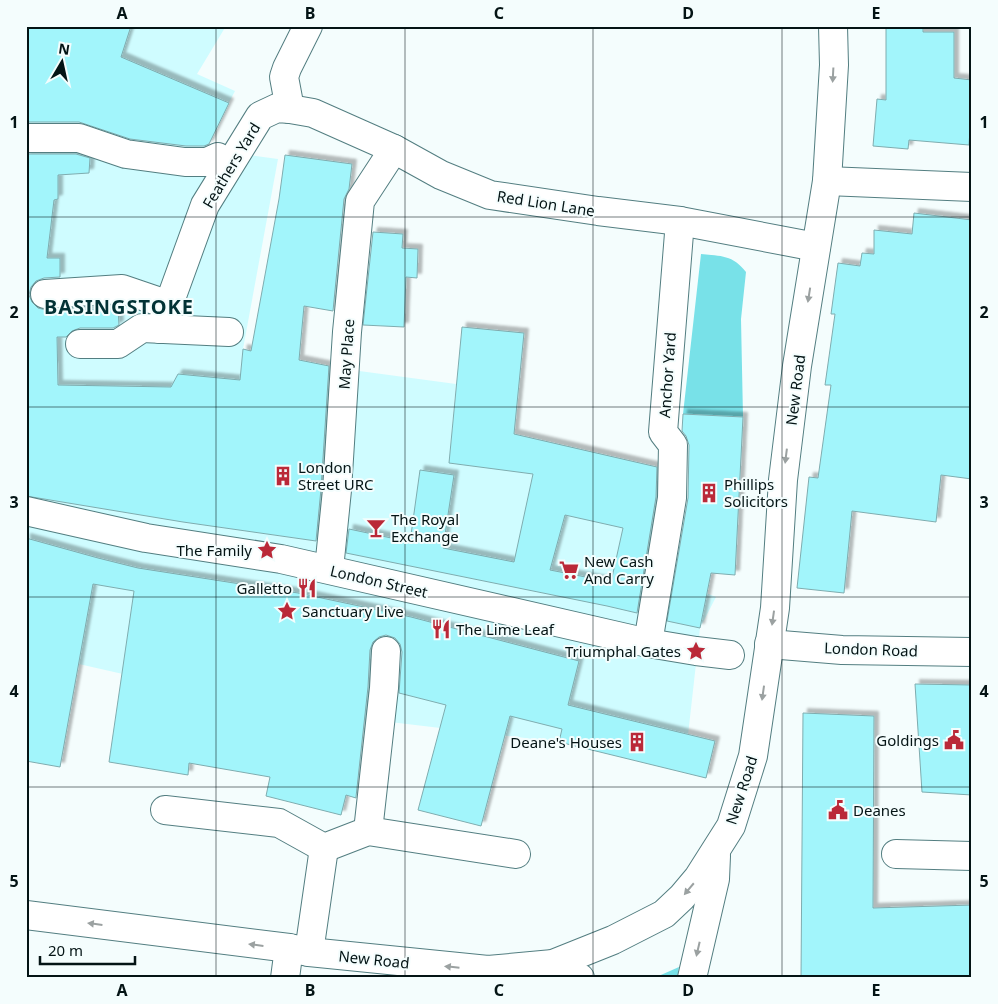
<svg xmlns="http://www.w3.org/2000/svg" width="998" height="1004" viewBox="0 0 998 1004" font-family="'Noto Sans',sans-serif">
  <style>
    .built { fill: #cffcff }
    .green { fill: #78e1e8 }
    .building { fill: #a2f5fb; stroke: #7facaf; fill-rule: evenodd; filter: url(#shadow) }
    .lines { fill: none; stroke-linecap: round; stroke-linejoin: round }
    .minor-casing { stroke: #537e81; stroke-width: 30 }
    .minor { stroke: #fff; stroke-width: 28 }
    .oneway { fill: #9ba1a1 }
    .grid { fill: none; stroke: #041415; stroke-width: 1; stroke-opacity: 0.55 }
    .labels { text-anchor: middle; dominant-baseline: central; stroke-width: 4; stroke-linejoin: round; paint-order: stroke }
    .street-label { font-size: 15px; fill: #041415; stroke: #f4fdfd }
    .poi-label { font-size: 15px; fill: #041415; stroke: #f4fdfd; text-anchor: start }
    .district-label { font-size: 20px; font-weight: bold; letter-spacing: 1px; fill: #023235; stroke: #f4fdfd }
    .neatline { fill: none; stroke: #041415; stroke-width: 2 }
    .grid-label { font-size: 16px; text-anchor: middle; font-weight: bold; fill: #041415 }
  </style>
  <defs>
    <filter id="shadow"><feDropShadow dx="4.5" dy="-4.5" stdDeviation="1" flood-color="#0004"/></filter>
  </defs>
  <rect width="100%" height="100%" fill="#f4fdfd"/>
  <path class="built" d="M26,26H226L197,74L235,91L205,149L278,159L243,349L337,368L456,384L449,463L514,438L541,440L669,470L660,574L716,597L700,628L688,735L568,706L559,742L272,708L26,652Z"/>
  <g class="green">
    <path d="M701,254C721,256 733,255 746,272L741,319L743,417L683,414Z"/>
    <path d="M679,967L677,978H654Z"/>
  </g>
  <g class="building">
    <path d="M26,26H131L121,57L229,103L209,144L204,146H186L130,139L79,122H26Z"/>
    <path d="M886,26H923V32H954V78L972,80V131L970,130L969,145L909,140L908,149L873,146L877,99L886,100Z"/>
    <path d="M26,154H76L90,158L89,173L58,175V199L54,200L47,258H60V277L44,278L36,281L31,287L29,295L32,302L38,308L46,310L118,309L119,325L113,328H80L72,331L66,337H57L58,385L171,387L178,374L240,380L243,349L251,351L279,199L285,155L352,164L349,189L344,199L333,311L304,306L299,360L329,366L321,489L316,541L183,522L26,496Z"/>
    <path d="M914,213L972,220V479L941,475L936,522L852,511L844,593L797,588L809,477L818,478L831,385H825L835,314H831L838,263L860,266L862,253L874,254V230L912,234Z"/>
    <path d="M373,232L403,234L402,248L418,249L417,278L406,277L404,327L363,325Z"/>
    <path d="M462,327L524,333L514,434L657,467L656,497L637,613L607,606L346,553L349,529L410,542L420,470L454,475L443,548L514,562L533,474L449,463ZM565,515L623,528L611,582L550,570Z"/>
    <path d="M683,414L743,417L735,575L711,573L700,628L667,621L688,498L689,445L686,436L682,431Z"/>
    <path d="M26,538L98,558L138,568L298,593L411,617L579,661L568,705L715,741L706,778L559,742L562,729L510,716L481,826L418,810L446,705L399,693L402,652L400,644L395,638L386,635L379,637L373,642L370,650L368,687L356,797V798L346,795L341,815L266,796L270,777L189,763L188,775L109,762L134,591L93,584L60,767L26,761Z"/>
    <path d="M915,684L972,685V795L922,792Z"/>
    <path d="M803,713L874,716L873,908L972,905V978H801Z"/>
  </g>
  <g class="lines">
    <defs>
      <g id="minor">
        <path d="M290,109L284,77L287,68L308,26"/>
        <path d="M26,138H79L126,154L185,162H207L218,157"/>
        <path d="M827,181L972,187"/>
        <path d="M45,294L122,289L169,305"/>
        <path d="M160,329L205,205L260,116L277,108L290,109L313,113L394,149L441,175L490,195L598,211L680,221L816,247"/>
        <path d="M80,344H118L142,328L229,332"/>
        <path d="M26,511L146,538L281,559L648,643L696,651L730,655"/>
        <path d="M329,569L337,490L347,332L360,201L394,149"/>
        <path d="M648,643L672,498L673,445L663,432L680,221"/>
        <path d="M769,644L842,650L972,652"/>
        <path d="M165,810L279,823L324,848L368,831L516,854"/>
        <path d="M368,831L384,688L386,651"/>
        <path d="M896,854L972,856"/>
        <path d="M26,915L289,948L309,952L488,970L553,964L613,940L664,914L682,897L698,878L731,826L753,756L775,608L783,480L797,366L827,181L834,65L833,26"/>
        <path d="M309,952L324,848"/>
        <path d="M553,964L580,978"/>
        <path d="M285,978L289,948"/>
        <path d="M692,978L715,879L716,856"/>
      </g>
    </defs>
    <use href="#minor" class="minor-casing"/>
    <use href="#minor" class="minor"/>
  </g>
  <defs><path id="oneway-solid" d="M-6-.8H1V-3.2L6.5 0L1 3.2V.8H-6Z" transform="scale(1.25)"/></defs>
  <g class="oneway">
    <use href="#oneway-solid" transform="translate(833 75) rotate(93)"/>
    <use href="#oneway-solid" transform="translate(809 295) rotate(99)"/>
    <use href="#oneway-solid" transform="translate(786 456) rotate(97)"/>
    <use href="#oneway-solid" transform="translate(773 618) rotate(98)"/>
    <use href="#oneway-solid" transform="translate(763 693) rotate(98)"/>
    <use href="#oneway-solid" transform="translate(689 889) rotate(130)"/>
    <use href="#oneway-solid" transform="translate(95 924) rotate(-173)"/>
    <use href="#oneway-solid" transform="translate(256 945) rotate(-173)"/>
    <use href="#oneway-solid" transform="translate(698 949) rotate(103)"/>
    <use href="#oneway-solid" transform="translate(452 967) rotate(-174)"/>
  </g>
  <path class="grid" d="M216,26V978M405,26V978M593,26V978M782,26V978M26,217H972M26,407H972M26,597H972M26,787H972"/>
  <defs>
    <symbol id="building-bare" viewBox="-9 -9 18 18"><path d="M-4-6H4V6H1V3H-1V6H-4ZM-2.5-4.3h1.7v1.8h-1.7ZM.8-4.3h1.7v1.8H.8ZM-2.5-1h1.7V.8h-1.7ZM.8-1h1.7V.8H.8Z" fill="#ba2938" stroke="#f4fdfd" stroke-width="2.5" paint-order="stroke"/></symbol>
    <symbol id="bar-bare" viewBox="-9 -9 18 18"><path d="M-6-5H6L.8 .8V4.5H3.5V6h-7V4.5H-.8V.8Z" fill="#ba2938" stroke="#f4fdfd" stroke-width="2.5" paint-order="stroke"/></symbol>
    <symbol id="sight-bare" viewBox="-9 -9 18 18"><path d="M0-6L1.8-2.2L6-1.7L2.9 1.2L3.7 5.4L0 3.3L-3.7 5.4L-2.9 1.2L-6-1.7L-1.8-2.2Z" fill="#ba2938" stroke="#f4fdfd" stroke-width="2.5" paint-order="stroke"/></symbol>
    <symbol id="supermarket-bare" viewBox="-9 -9 18 18"><path d="M-6-5.5h2.5l.6 2H6L4.5 2H-2.5L-4.4-4H-6ZM-1.5 3.2a1.3 1.3 0 1 0 .1 0ZM3 3.2a1.3 1.3 0 1 0 .1 0Z" fill="#ba2938" stroke="#f4fdfd" stroke-width="2.5" paint-order="stroke"/></symbol>
    <symbol id="restaurant-bare" viewBox="-9 -9 18 18"><path d="M-5-6h1v4h1v-4h1v4h1v-4h1v5L-1.5 .5V6h-2V.5L-5-1ZM5-6V6H3V1.5H1.5Q1.5-4 5-6Z" fill="#ba2938" stroke="#f4fdfd" stroke-width="2.5" paint-order="stroke"/></symbol>
    <symbol id="civic-bare" viewBox="-9 -9 18 18"><path d="M-.6-6.5H3V-4.5H.6V-3L4-1V1h2V6H-6V1h2V-1L-.6-3ZM-1.2 2.5V6h2.4V2.5Z" fill="#ba2938" stroke="#f4fdfd" stroke-width="2.5" paint-order="stroke"/></symbol>
  </defs>
  <g fill-rule="evenodd">
    <use href="#building-bare" x="269" y="462" width="28" height="28"/>
    <use href="#building-bare" x="695" y="479" width="28" height="28"/>
    <use href="#bar-bare" x="362" y="514" width="28" height="28"/>
    <use href="#sight-bare" x="253" y="536" width="28" height="28"/>
    <use href="#supermarket-bare" x="555" y="556" width="28" height="28"/>
    <use href="#restaurant-bare" x="293" y="574" width="28" height="28"/>
    <use href="#sight-bare" x="273" y="597" width="28" height="28"/>
    <use href="#restaurant-bare" x="427" y="615" width="28" height="28"/>
    <use href="#sight-bare" x="682" y="637" width="28" height="28"/>
    <use href="#civic-bare" x="940" y="726" width="28" height="28"/>
    <use href="#building-bare" x="623" y="728" width="28" height="28"/>
    <use href="#civic-bare" x="824" y="796" width="28" height="28"/>
  </g>
  <g class="labels">
    <g class="street-label">
      <text transform="translate(231 165) rotate(-59)">Feathers Yard</text>
      <text transform="translate(546 203) rotate(9)">Red Lion Lane</text>
      <text transform="translate(346 354) rotate(-86)">May Place</text>
      <text transform="translate(667 375) rotate(-86)">Anchor Yard</text>
      <text transform="translate(795 390) rotate(-83)">New Road</text>
      <text transform="translate(379 581) rotate(13)">London Street</text>
      <text transform="translate(871 649) rotate(2)">London Road</text>
      <text transform="translate(741 790) rotate(-72)">New Road</text>
      <text transform="translate(374 959) rotate(6)">New Road</text>
    </g>
    <g class="poi-label">
      <text x="298" y="467">London<tspan x="298" dy="17">Street URC</tspan></text>
      <text x="724" y="484">Phillips<tspan x="724" dy="17">Solicitors</tspan></text>
      <text x="391" y="519">The Royal<tspan x="391" dy="17">Exchange</tspan></text>
      <text x="252" y="550" text-anchor="end">The Family</text>
      <text x="584" y="561">New Cash<tspan x="584" dy="17">And Carry</tspan></text>
      <text x="292" y="588" text-anchor="end">Galletto</text>
      <text x="302" y="611">Sanctuary Live</text>
      <text x="456" y="629">The Lime Leaf</text>
      <text x="681" y="651" text-anchor="end">Triumphal Gates</text>
      <text x="939" y="740" text-anchor="end">Goldings</text>
      <text x="622" y="742" text-anchor="end">Deane's Houses</text>
      <text x="853" y="810">Deanes</text>
    </g>
    <g class="district-label">
      <text x="119" y="306">BASINGSTOKE</text>
    </g>
  </g>
  <rect width="998" height="1004" fill="none" stroke="#f4fdfd" stroke-width="55"/>
  <g transform="translate(62 62) rotate(9)" stroke="#f4fdfd" stroke-width="4" paint-order="stroke">
  <path d="M0-4L9 19L0 12L-9 19Z" fill="#041415"/>
  <text y="-8" font-size="14" font-weight="bold" text-anchor="middle" fill="#041415">N</text>
  </g>
  <path d="M40 956v8h95v-8" fill="none" stroke="#041415" stroke-width="2.5"/>
  <text x="48" y="956" font-size="15" fill="#041415" stroke="#f4fdfd" stroke-width="4" paint-order="stroke">20 m</text>
  <rect x="28" y="28" width="942" height="948" class="neatline"/>
  <g class="grid-label">
    <text x="122" y="19">A</text>
    <text x="310" y="19">B</text>
    <text x="499" y="19">C</text>
    <text x="688" y="19">D</text>
    <text x="876" y="19">E</text>
    <text x="14" y="128">1</text>
    <text x="984" y="128">1</text>
    <text x="14" y="318">2</text>
    <text x="984" y="318">2</text>
    <text x="14" y="508">3</text>
    <text x="984" y="508">3</text>
    <text x="14" y="697">4</text>
    <text x="984" y="697">4</text>
    <text x="14" y="887">5</text>
    <text x="984" y="887">5</text>
    <text x="122" y="996">A</text>
    <text x="310" y="996">B</text>
    <text x="499" y="996">C</text>
    <text x="688" y="996">D</text>
    <text x="876" y="996">E</text>
  </g>
</svg>
